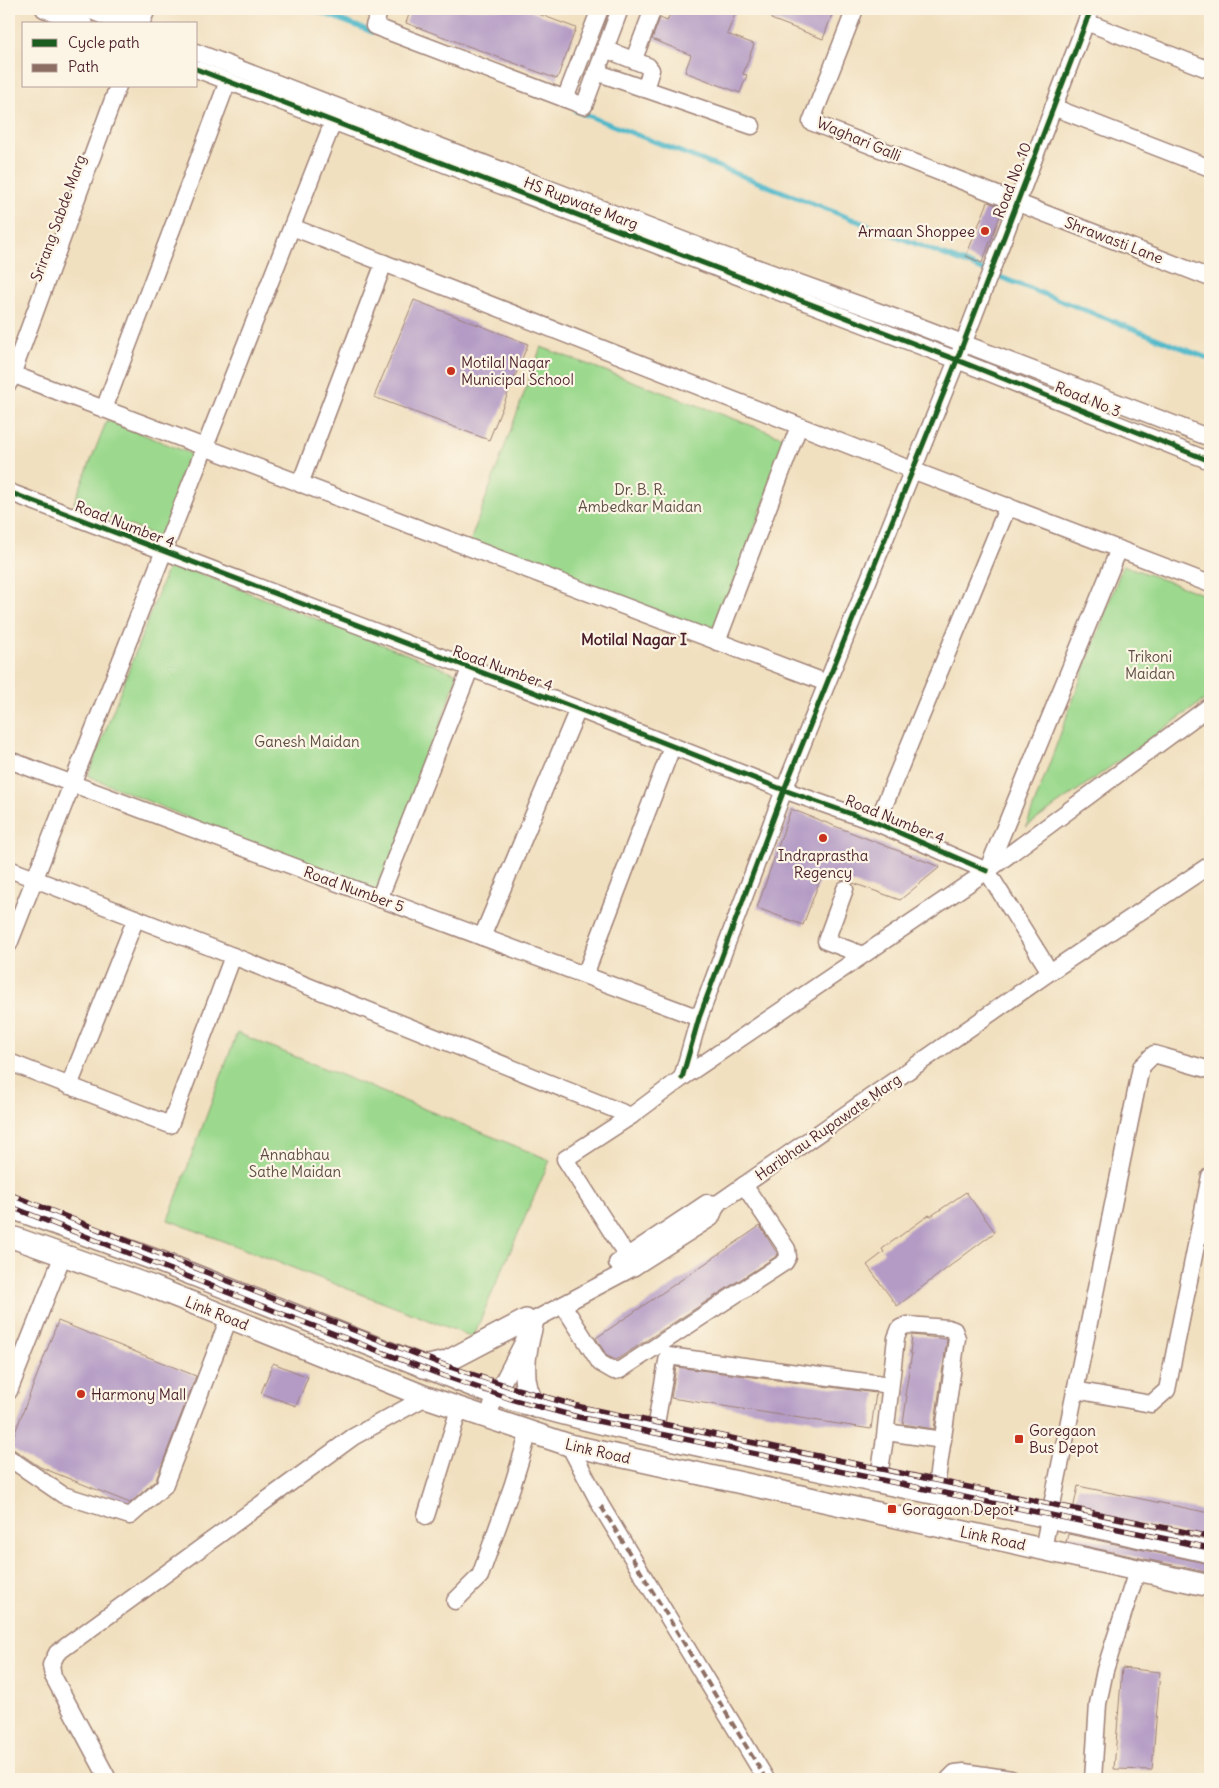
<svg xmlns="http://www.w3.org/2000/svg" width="1219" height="1788" viewBox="0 0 1219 1788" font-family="Delius,sans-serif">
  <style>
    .green { fill: #9cd98e; stroke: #737c5c }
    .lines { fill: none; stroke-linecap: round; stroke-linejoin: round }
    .stream { stroke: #4cb7c9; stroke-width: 5 }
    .building { fill: #b49bc5 }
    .minor-casing { stroke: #9e8076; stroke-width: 19 }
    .major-casing { stroke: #9e8076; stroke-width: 24 }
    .minor { stroke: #fff; stroke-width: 16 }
    .major { stroke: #fff; stroke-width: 21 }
    .rail-casing { stroke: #4a1f2b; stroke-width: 5.5 }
    .rail { stroke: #fcf5e5; stroke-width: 4; stroke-dasharray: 11; stroke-linecap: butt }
    .quiet { stroke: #8d6e63; stroke-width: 4; stroke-dasharray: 8 4; stroke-linecap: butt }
    .cycleway-casing { stroke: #fcf5e5; stroke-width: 8 }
    .cycleway { stroke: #1b5e20; stroke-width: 5 }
    .poi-dot { fill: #c8321e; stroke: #fcf5e5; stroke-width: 2 }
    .labels { text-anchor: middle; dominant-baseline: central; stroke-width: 4.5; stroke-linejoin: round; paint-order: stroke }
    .street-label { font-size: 15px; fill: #4a1f2b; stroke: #fcf5e5 }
    .poi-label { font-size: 15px; fill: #4a1f2b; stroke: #fcf5e5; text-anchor: start }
    .park-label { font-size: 15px; fill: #5e4e44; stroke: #fcf5e5 }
    .neighbourhood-label { font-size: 16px; font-weight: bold; fill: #4a1f2b; stroke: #fcf5e5 }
  </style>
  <rect width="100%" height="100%" fill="#fcf5e5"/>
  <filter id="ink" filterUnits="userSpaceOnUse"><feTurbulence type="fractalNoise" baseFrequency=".02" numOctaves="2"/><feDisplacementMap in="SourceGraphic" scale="10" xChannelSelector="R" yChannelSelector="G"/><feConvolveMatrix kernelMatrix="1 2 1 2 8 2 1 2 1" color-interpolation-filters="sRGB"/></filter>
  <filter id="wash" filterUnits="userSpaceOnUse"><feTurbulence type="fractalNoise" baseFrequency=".0096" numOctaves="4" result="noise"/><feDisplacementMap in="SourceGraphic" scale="20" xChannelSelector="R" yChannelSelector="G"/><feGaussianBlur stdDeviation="1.12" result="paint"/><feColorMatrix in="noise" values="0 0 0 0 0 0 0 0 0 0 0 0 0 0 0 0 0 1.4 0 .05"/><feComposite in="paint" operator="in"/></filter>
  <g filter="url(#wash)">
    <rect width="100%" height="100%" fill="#f1e0c0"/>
    <g class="green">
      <path d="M541,347L788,439L712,640L468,547Z"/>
      <path d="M107,420L194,455L161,538L74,503Z"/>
      <path d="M170,562L458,674L379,898L88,776Z"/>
      <path d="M1123,565L1210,597V696L1026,827Z"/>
      <path d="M237,1033L550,1160L473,1337L168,1220Z"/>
    </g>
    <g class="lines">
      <g class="stream">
        <path d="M312,9L372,32"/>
        <path d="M9,10V9"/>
        <path d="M576,111L1210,359"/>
      </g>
    </g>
    <g id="blocks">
      <g class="building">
        <path d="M411,9H525L576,28L557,79L406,23Z"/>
        <path d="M672,9H737L727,34L754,44L743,74L747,75L740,93L685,72L691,55L652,39L660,18L667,21Z"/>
        <path d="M775,9H834L823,39L771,19Z"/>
        <path d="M988,202L1003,208L982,263L966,256Z"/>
        <path d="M414,300L528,344L489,440L374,397Z"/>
        <path d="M791,809L940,867L900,900L853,883L848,880L842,879L823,872L803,925L757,908Z"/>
        <path d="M966,1192L995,1232L897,1306L867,1265L884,1252L882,1249L929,1215L931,1216Z"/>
        <path d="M760,1226L778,1255L616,1360L607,1356L596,1338Z"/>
        <path d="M58,1321L196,1376L156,1480L130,1503L40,1467L15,1450L9,1448Z"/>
        <path d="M912,1335L947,1339L934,1429L903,1424L907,1396L905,1395L912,1353H910Z"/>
        <path d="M273,1363L308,1377L296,1406L261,1393Z"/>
        <path d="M676,1367L876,1393L871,1429L671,1398Z"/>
        <path d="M1078,1486L1210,1513V1539L1073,1510Z"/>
        <path d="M1068,1534L1210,1564V1573L1066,1542Z"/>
        <path d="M1122,1668L1160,1672L1152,1770L1114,1769Z"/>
      </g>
    </g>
  </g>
  <g filter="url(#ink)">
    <use href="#blocks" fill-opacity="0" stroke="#9e8076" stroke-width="1"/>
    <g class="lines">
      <defs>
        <g id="minor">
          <path d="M44,9L84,24"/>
          <path d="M86,9L117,21"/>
          <path d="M380,9L374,26L584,106L620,9"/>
          <path d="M855,9L811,122L1210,278"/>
          <path d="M1086,22L1210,70"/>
          <path d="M113,24C122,16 131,16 139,24"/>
          <path d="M141,24L147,9"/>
          <path d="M605,49L648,66L651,70L645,89"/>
          <path d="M196,52L545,187L719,254L921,327L1210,438"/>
          <path d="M634,59L653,9"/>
          <path d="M196,69L957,360L1210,461"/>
          <path d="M596,72L752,126"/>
          <path d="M565,99L600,9"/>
          <path d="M1053,107L1210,168"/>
          <path d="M292,227L912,470L1210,584"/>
          <path d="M9,373L827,683"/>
          <path d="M9,383L118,86"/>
          <path d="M104,409L228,81"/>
          <path d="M300,484L384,263"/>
          <path d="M9,492L578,709L784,790L877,823L987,871"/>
          <path d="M717,642L799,426"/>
          <path d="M9,760L699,1018"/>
          <path d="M877,823L1008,506"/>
          <path d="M9,869L233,956L631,1116"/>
          <path d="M987,871L1119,549"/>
          <path d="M987,871L1050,972"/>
          <path d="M845,889L826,941L863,955"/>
          <path d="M379,899L470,669"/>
          <path d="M482,937L578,709"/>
          <path d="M9,944L337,112"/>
          <path d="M585,975L672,747"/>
          <path d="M9,1062L170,1125L233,956"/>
          <path d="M682,1078L699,1018L784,790L957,360L1091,9"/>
          <path d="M69,1086L136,918"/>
          <path d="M617,1263L707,1203L717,1204"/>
          <path d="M634,1267L565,1159L631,1116L682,1078L987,871L1210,706"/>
          <path d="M563,1305L600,1363L614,1371L620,1370L785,1262L788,1257L787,1249L744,1185"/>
          <path d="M1075,1390L1151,1404L1167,1390L1210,1176"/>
          <path d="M9,1391L63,1255"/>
          <path d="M487,1419L496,1395L532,1325L538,1318L634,1267L711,1218L717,1204L1050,972L1210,865"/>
          <path d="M886,1432L943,1440"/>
          <path d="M654,1435L668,1356L890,1385"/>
          <path d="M569,1445L601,1506L766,1779"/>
          <path d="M9,1458L63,1495L130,1516L164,1486L229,1318"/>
          <path d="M878,1482L884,1445L896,1338L900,1328L907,1325L948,1328L954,1330L957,1338L935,1494"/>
          <path d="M426,1516L459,1409"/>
          <path d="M1043,1549L1141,1067L1154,1054L1210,1070"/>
          <path d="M455,1601L480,1576L512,1487L529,1432"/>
          <path d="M108,1779L53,1676L51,1665L57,1653L353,1437L426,1397"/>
          <path d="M949,1779L955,1773L964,1772L1011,1779"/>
          <path d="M1093,1779L1098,1704L1105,1670L1137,1571"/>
        </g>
        <g id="major">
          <path d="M9,1207L161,1262L496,1395C621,1432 750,1456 878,1482C989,1504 1100,1528 1210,1552"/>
          <path d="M9,1236L153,1287L426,1397L569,1445L1210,1586"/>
          <path d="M532,1325C525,1352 518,1383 536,1407"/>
          <path d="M424,1367L446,1362L526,1320"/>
        </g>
      </defs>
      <use href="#minor" class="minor-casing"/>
      <use href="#major" class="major-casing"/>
      <use href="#minor" class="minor"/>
      <use href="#major" class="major"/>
      <defs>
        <g id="rail">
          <path d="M9,1194L289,1305L447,1366L517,1389L581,1407L1210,1537"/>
          <path d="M9,1206L285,1315L444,1376L514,1400L578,1417L1210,1548"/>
        </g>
      </defs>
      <use href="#rail" class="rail-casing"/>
      <use href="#rail" class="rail"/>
      <path class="quiet" d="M601,1506L766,1779"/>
      <defs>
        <g id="cycleway">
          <path d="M196,69L957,360L1210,461"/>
          <path d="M9,492L578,709L784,790L877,823L987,871"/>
          <path d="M682,1078L699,1018L784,790L957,360L1091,9"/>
        </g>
      </defs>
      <use href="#cycleway" class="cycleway-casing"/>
      <use href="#cycleway" class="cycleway"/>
    </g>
  </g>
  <g class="poi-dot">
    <circle cx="985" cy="231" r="5"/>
    <circle cx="451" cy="371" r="5"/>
    <circle cx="823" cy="838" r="5"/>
    <circle cx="81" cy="1394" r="5"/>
    <rect x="1014" y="1434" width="10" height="10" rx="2.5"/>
    <rect x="887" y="1504" width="10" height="10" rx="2.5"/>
  </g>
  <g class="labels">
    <g class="street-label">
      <text transform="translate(859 139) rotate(23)">Waghari Galli</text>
      <text transform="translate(1012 180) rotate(-69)">Road No. 10</text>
      <text transform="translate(581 203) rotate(21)">HS Rupwate Marg</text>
      <text transform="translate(58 218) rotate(-70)">Srirang Sabde Marg</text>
      <text transform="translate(1114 240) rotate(21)">Shrawasti Lane</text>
      <text transform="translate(1088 399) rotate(22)">Road No 3</text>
      <text transform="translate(125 524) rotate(21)">Road Number 4</text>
      <text transform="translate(503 668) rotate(20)">Road Number 4</text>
      <text transform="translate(895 819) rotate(22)">Road Number 4</text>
      <text transform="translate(354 889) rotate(20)">Road Number 5</text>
      <text transform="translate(828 1127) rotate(-35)">Haribhau Rupawate Marg</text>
      <text transform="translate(217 1313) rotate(22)">Link Road</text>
      <text transform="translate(598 1451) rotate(13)">Link Road</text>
      <text transform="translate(993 1538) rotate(12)">Link Road</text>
    </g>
    <g class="poi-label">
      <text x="975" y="231" text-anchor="end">Armaan Shoppee</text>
      <text x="461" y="362">Motilal Nagar<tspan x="461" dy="17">Municipal School</tspan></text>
      <text x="823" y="855" text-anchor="middle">Indraprastha<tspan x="823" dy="17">Regency</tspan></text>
      <text x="91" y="1394">Harmony Mall</text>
      <text x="1029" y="1430">Goregaon<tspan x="1029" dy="17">Bus Depot</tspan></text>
      <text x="902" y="1509">Goragaon Depot</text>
    </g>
    <g class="park-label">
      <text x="640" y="489">Dr. B. R.<tspan x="640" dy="17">Ambedkar Maidan</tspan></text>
      <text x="1150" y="656">Trikoni<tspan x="1150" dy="17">Maidan</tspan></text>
      <text x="307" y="741">Ganesh Maidan</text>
      <text x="295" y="1154">Annabhau<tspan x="295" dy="17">Sathe Maidan</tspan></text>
    </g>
    <g class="neighbourhood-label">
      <text x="634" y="639">Motilal Nagar I</text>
    </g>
  </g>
  <rect width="1219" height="1788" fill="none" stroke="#fcf5e5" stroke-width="30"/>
  <rect x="22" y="22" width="175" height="65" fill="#fcf5e5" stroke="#b59f9b"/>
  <rect x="32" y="39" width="25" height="8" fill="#1b5e20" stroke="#b59f9b"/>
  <text x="68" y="48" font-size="15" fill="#4a1f2b">Cycle path</text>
  <rect x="32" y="64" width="25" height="8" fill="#8d6e63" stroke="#b59f9b"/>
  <text x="68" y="72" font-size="15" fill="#4a1f2b">Path</text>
</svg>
